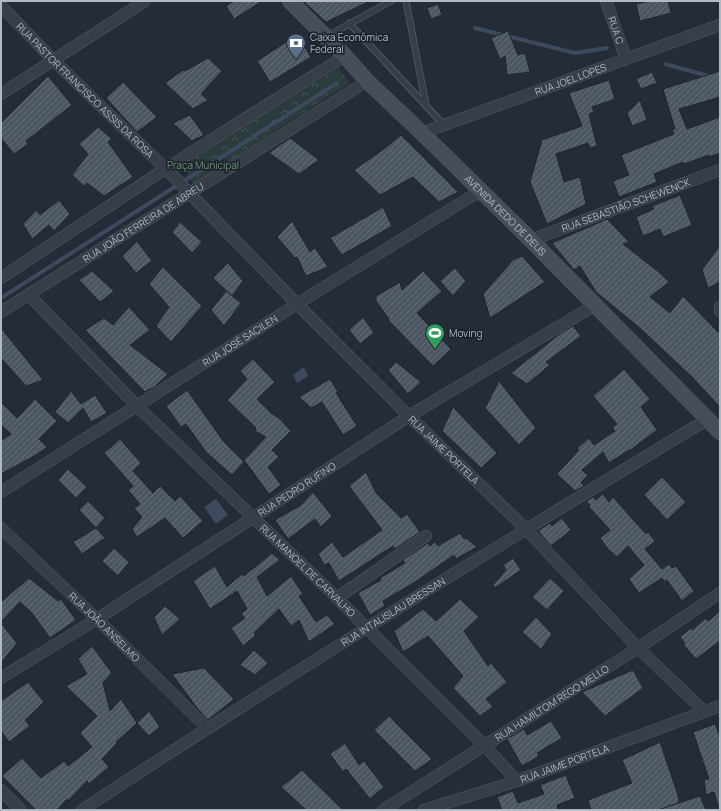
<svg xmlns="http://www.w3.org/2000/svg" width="721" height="811" viewBox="0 0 721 811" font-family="Manrope,sans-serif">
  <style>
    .forest { fill: url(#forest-crowns) }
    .water { fill: #3c495f }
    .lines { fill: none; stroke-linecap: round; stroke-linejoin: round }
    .stream { stroke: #3c495f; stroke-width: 4 }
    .building { fill: url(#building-hatch); stroke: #1f252f }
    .service-casing { stroke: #565c66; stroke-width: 7 }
    .minor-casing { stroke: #565c66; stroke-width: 12 }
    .secondary-casing { stroke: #565c66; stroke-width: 16 }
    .service { stroke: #383e48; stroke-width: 5.5 }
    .minor { stroke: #383e48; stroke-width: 11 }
    .secondary { stroke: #474d5b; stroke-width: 15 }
    .labels { text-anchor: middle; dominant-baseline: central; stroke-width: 3.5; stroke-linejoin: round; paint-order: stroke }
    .street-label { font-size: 10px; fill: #b3b9c4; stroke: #1d232d }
    .poi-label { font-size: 10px; fill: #b3b9c4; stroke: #1d232d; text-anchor: start }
    .park-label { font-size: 10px; fill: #6d9278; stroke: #1d232d }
  </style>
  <defs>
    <pattern id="forest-crowns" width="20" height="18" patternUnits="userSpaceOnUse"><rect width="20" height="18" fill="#2b3c3d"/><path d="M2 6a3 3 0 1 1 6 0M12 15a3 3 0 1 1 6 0" fill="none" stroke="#475657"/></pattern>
    <pattern id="building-hatch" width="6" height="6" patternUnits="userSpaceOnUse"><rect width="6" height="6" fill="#4d5663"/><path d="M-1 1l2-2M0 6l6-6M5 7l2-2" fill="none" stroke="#646c78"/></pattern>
  </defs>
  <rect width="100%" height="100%" fill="#252c38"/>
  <path class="forest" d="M339,68L349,83L193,184L182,165Z"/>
  <g class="water">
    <path d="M304,367L308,376L297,383L293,375Z"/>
    <path d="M216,499L228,515L216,524L204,507Z"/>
  </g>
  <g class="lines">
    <g class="stream">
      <path d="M475,28L575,53L607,48"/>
      <path d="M665,64L720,79"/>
      <path d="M1,298L337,83"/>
    </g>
  </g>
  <g class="building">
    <path d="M234,1H262L234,19L226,6Z"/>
    <path d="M303,1H370L326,22Z"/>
    <path d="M650,1H668L671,13L640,21L636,4Z"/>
    <path d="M438,4L442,15L431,19L427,8Z"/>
    <path d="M508,31L518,55L525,53L530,72L507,75L505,56L500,59L491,38Z"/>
    <path d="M297,35L311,57L270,82L257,61Z"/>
    <path d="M208,58L222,71L201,94L208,100L193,109L165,83L183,70L185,71Z"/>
    <path d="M720,71V97L679,109L687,129L720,117V153L709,157V155L684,164L683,162L654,174L657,182L619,197L613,181L629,175L621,155L674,134L672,130L675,129L663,89Z"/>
    <path d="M652,72L657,83L641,89L636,79Z"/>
    <path d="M48,76L72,105L26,141L28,144L14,154L1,138V123Z"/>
    <path d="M609,80L615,99L592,107L594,112L589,114L597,146L590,148L588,143L556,154L564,182L580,177L586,204L547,224L530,182L542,140L582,126L569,93Z"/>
    <path d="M123,82L157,117L137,132L106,98Z"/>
    <path d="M640,100L647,120L632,126L627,113Z"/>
    <path d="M190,115L204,135L192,141L173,123Z"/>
    <path d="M98,127L112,139L108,142L133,177L104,196L87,183L84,186L72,175L88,154L79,144Z"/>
    <path d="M401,135L458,192L439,202L413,177L380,195L354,170L384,149Z"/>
    <path d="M290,138L319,160L299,174L269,153Z"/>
    <path d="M680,195L692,225L663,237L660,229L643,236L636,217L654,209L652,206Z"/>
    <path d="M59,200L70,214L54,231L49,225L32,239L23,224L36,210L40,215Z"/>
    <path d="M383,207L392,226L342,255L330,238Z"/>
    <path d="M607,219L629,242L623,244L660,273L669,282L650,297L670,313L683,296L720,334V407L693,378L641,329L596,292L580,266L574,270L552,243Z"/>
    <path d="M292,221L310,252L315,248L328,267L306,276L297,257L295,258L277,237Z"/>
    <path d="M180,222L202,242L192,253L172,232Z"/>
    <path d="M137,241L152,261L136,273L122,256Z"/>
    <path d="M720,245V282L708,288L702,270Z"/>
    <path d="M522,256L545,282L490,318L483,294L513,260Z"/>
    <path d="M228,263L243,281L232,296L213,278Z"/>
    <path d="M163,267L202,306L171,342L156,326L169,307L149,284Z"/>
    <path d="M455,268L466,281L453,296L440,281Z"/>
    <path d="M92,271L114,291L100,302L79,280Z"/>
    <path d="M423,271L442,291L417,313L451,349L433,366L388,320L389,319L376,301V296L400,282L402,290Z"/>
    <path d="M226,291L241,303L224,326L211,310Z"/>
    <path d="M129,307L150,330L130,345L168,374L154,387L145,392L85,330L104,318L113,325Z"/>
    <path d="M363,317L374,333L360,344L349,330Z"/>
    <path d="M573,326L581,336L546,362L550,365L527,384L511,373L561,333Z"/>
    <path d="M1,328L43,380L26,386L1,358Z"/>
    <path d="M253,359L275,382L257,399L271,413L279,418L291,431L272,450L279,457L268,467L281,485L269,494L244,460L266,437L255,431L256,428L227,400L247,379L240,371Z"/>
    <path d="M396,362L421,382L408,394L388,370Z"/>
    <path d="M624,369L650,399L641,407L657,430L629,451V450L609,463L603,452L582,470L588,475L581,482L584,486L575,491L557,474L579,450L577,448L589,438L594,445L615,431L612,427L617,424L593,396Z"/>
    <path d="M330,379L338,392L336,393L357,426L343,435L322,402L311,408L299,397Z"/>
    <path d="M499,381L536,428L519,445L485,408Z"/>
    <path d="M187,390L224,442L244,462L232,475L206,452L186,424L181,427L166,406Z"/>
    <path d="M71,391L81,404L95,395L107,413L91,422L83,408L68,423L55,412Z"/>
    <path d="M35,399L57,421L39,439L47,447L36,455L1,474V441L11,434L1,425V402L17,418Z"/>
    <path d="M453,407L497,453L481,468L442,431Z"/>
    <path d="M120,439L141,463L133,471L153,493L160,486L175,501L180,496L203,521L183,538L165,518L137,537L132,529L142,517L134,508L140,504L128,490L133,486L104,453Z"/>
    <path d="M68,469L87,487L76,498L58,480Z"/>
    <path d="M366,472L376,493L401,518L407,514L420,532L395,549L393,546L339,581L329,563L324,565L318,554L332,542L343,557L382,530L349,486Z"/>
    <path d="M662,477L686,502L667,520L644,495Z"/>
    <path d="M313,492L332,516L321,527L315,519L288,539L275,520L301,505Z"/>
    <path d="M603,494L609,502L613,497L646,534L648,532L655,541L645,549L662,569L669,564L672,568L676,566L694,591L682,601L667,580L665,582L662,578L639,593L629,579L644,565L628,546L617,557L608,549L600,538L610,530L589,507L590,505L586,501L593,497L596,500Z"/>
    <path d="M88,501L105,518L96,528L79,510Z"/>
    <path d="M562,518L571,530L551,546L538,531L550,523L552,526Z"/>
    <path d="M96,528L105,538L82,554L73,542Z"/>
    <path d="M460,533L464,539L466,538L477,547L456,559L454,555L415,582L383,601L385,606L370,615L358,593L381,580L380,578L405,563L403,560L428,543L430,546L435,542L438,546Z"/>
    <path d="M114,548L129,562L118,576L102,561Z"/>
    <path d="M272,553L280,560L257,577L267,596L291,576L303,594L299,596L316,622L327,615L335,624L309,642L299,620L291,626L279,609L254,633L256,635L243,646L231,628L245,618L241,614L247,609L237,591L210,609L193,581L215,566L227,587L242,574L244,576Z"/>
    <path d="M513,558L521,570L495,588L493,585L506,570L503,565Z"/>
    <path d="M29,578L58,601L61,599L76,620L50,638L32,613L20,602L1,622V602Z"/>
    <path d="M550,578L564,591L547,610L532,597Z"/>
    <path d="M460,599L479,617L464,631L488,666L491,663L507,682L486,699L493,707L480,716L453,688L463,676L428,636L403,652L394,631L423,609L436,621Z"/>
    <path d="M165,606L180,619L162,635L154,617Z"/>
    <path d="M720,611V641L696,659L683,644L685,643L680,637L691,628L692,630L706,618L708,621Z"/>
    <path d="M536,617L552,634L541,649L522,632Z"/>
    <path d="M1,623L17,643L1,663Z"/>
    <path d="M92,646L112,673L103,683L110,711L121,699L137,723L116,742L117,743L102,759L109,767L89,784L87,781L68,801L67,799L57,810H36L2,776L22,758L41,778L64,761L68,766L92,747L80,733L97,716L66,686L87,674L78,659Z"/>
    <path d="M254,650L268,663L255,675L240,665Z"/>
    <path d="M204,668L234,699L208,720L197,708L172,674Z"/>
    <path d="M633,670L643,688L605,716L582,692Z"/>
    <path d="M28,682L44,702L25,720L30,726L9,742L1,731V701Z"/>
    <path d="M149,711L160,727L149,736L137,723Z"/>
    <path d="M389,716L432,759L415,771L374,730Z"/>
    <path d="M551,721L562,738L537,753L539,756L522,766L507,739L524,729L527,735Z"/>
    <path d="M715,724L720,737V805H718L714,792L706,795L704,780L709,779L693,732Z"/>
    <path d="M660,742L678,795L679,803L658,810H591L588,800L632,783L622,760Z"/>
    <path d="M345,743L359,765L364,761L384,787L370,799L346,769L343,772L330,754Z"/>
    <path d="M302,770L343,810H306L281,787Z"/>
    <path d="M566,775L575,798L557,805L558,810H502L497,797L513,791L518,803L544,794L540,785Z"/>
    <path d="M700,796L706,810H663V808Z"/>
  </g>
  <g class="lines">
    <defs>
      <g id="service">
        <path d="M406,1L426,105"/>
        <path d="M349,23L444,125"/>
        <path d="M326,37L391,1"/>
      </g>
      <g id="minor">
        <path id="s1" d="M606,1L626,59"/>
        <path id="s2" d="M1,6L54,61L170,173L297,304L409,416L526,529L638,648L704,711"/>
        <path d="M1,94L145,1"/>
        <path id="s3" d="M422,133L720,25"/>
        <path id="s4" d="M531,240L720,170"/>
        <path d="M1,278L165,169L345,56"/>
        <path id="s5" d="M29,295L137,406L337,598L484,745L517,781"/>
        <path d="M720,307V311"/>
        <path id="s6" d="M1,312L367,81"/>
        <path id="s7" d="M1,492L297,304L480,191"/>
        <path id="s8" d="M1,528L97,619L207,728"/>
        <path d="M337,598L426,536"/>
        <path id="s9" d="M1,678L97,619L409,416L595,305"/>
        <path d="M1,790L21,810"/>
        <path id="s10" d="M82,810C287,675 497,546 708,419"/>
        <path id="s11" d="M383,810L638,648L720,593"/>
        <path id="s12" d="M424,810L517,781L720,706"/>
      </g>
      <g id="secondary">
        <path id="s13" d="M290,1L345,56L367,81L422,133L531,240L720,432"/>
      </g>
    </defs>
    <use href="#service" class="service-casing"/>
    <use href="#minor" class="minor-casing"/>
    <use href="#secondary" class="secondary-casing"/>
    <use href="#service" class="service"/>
    <use href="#minor" class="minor"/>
    <use href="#secondary" class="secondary"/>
  </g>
  <defs>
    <symbol id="bank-pin" viewBox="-11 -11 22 30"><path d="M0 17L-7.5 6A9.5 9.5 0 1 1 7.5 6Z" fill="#5c6f8a" stroke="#1d232d"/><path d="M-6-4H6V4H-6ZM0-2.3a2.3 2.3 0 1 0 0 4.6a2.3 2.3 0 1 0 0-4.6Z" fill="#fff"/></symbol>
    <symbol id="stadium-pin" viewBox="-11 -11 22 30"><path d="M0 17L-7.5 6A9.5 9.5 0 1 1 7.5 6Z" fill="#2e9e5b" stroke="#1d232d"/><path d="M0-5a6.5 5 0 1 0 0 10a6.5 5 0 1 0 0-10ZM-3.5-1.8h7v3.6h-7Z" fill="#fff"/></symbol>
  </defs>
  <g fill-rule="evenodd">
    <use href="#bank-pin" x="285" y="32" width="22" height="30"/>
    <use href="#stadium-pin" x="424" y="322" width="22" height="30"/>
  </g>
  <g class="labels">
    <g class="street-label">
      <text stroke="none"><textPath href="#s1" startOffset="31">RUA C</textPath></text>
      <text stroke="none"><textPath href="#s3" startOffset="158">RUA JOEL LOPES</textPath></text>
      <text stroke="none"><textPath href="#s2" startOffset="119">RUA PASTOR FRANCISCO ASSIS DA ROSA</textPath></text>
      <text stroke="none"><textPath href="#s4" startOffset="101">RUA SEBASTIÃO SCHEWENCK</textPath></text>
      <text stroke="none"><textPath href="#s13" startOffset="304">AVENIDA DEDO DE DEUS</textPath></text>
      <text stroke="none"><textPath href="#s6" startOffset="168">RUA JOÃO FERREIRA DE ABREU</textPath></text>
      <text stroke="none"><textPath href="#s7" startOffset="283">RUA JOSÉ SACILEN</textPath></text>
      <text stroke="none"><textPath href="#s2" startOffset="627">RUA JAIME PORTELA</textPath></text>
      <text stroke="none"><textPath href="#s9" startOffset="351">RUA PEDRO RUFINO</textPath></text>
      <text stroke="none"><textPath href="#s5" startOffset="392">RUA MANOEL DE CARVALHO</textPath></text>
      <text stroke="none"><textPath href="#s10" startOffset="369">RUA INTALISLAU BRESSAN</textPath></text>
      <text stroke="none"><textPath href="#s8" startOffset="143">RUA JOÃO ANSELMO</textPath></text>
      <text stroke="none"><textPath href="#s11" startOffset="200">RUA HAMILTOM REGO MELLO</textPath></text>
      <text stroke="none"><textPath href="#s12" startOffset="148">RUA JAIME PORTELA</textPath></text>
    </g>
    <g class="poi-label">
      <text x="310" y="37">Caixa Econômica<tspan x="310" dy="12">Federal</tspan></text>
      <text x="449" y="333">Moving</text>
    </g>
    <g class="park-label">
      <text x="203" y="165">Praça Municipal</text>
    </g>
  </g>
  <rect width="721" height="811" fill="none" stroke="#b3b9c4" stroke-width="4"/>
</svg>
